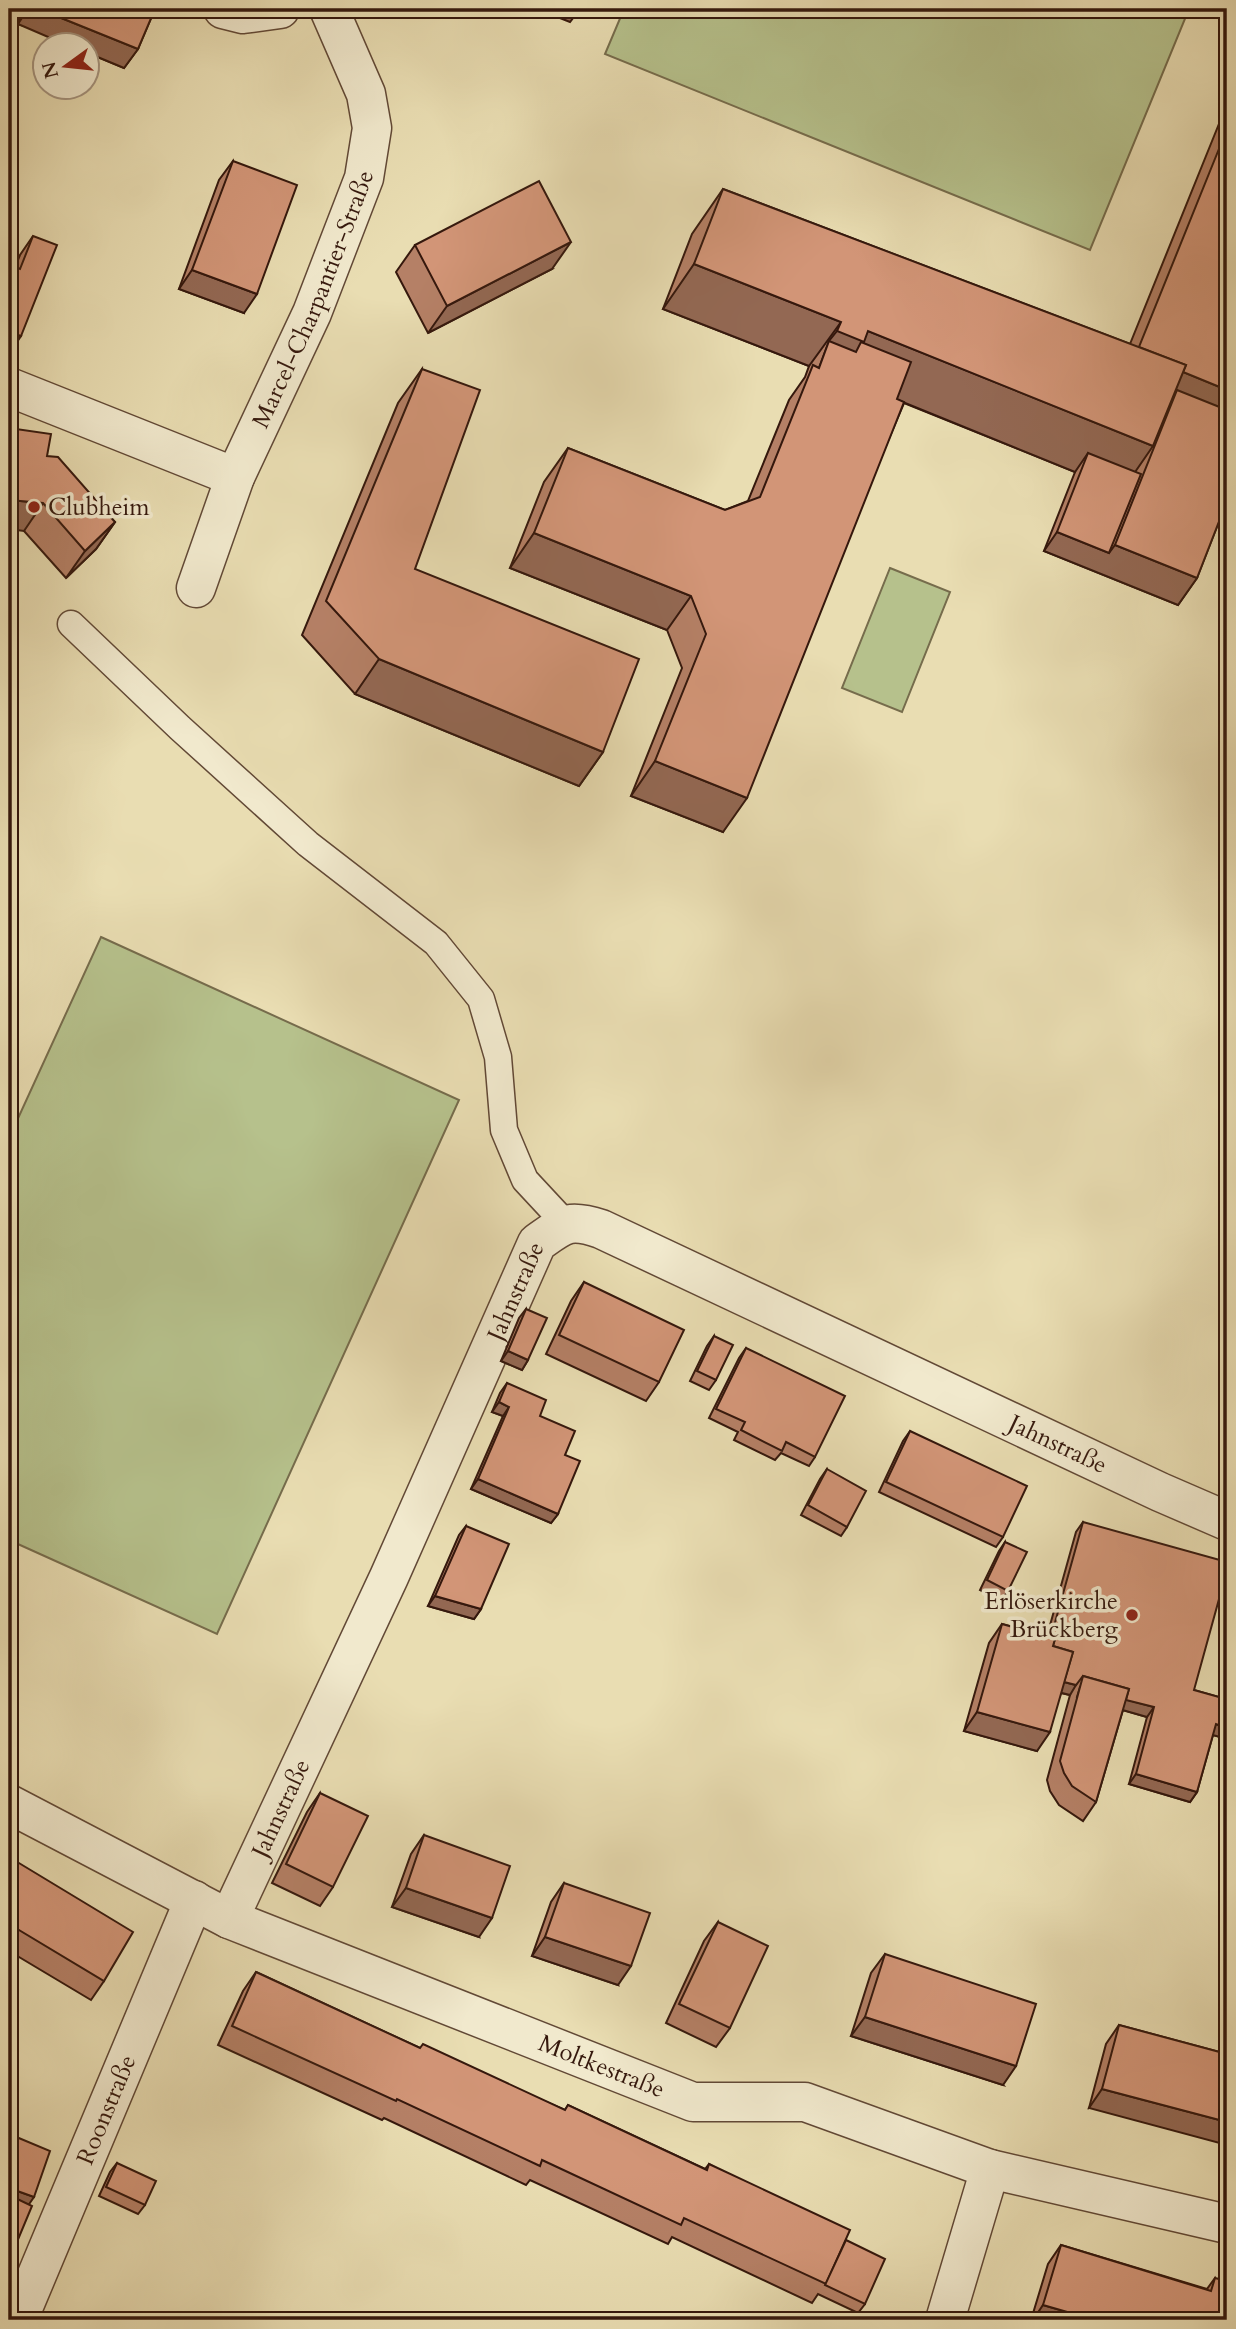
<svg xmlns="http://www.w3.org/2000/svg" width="1236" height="2329" viewBox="0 0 1236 2329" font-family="Cardo,serif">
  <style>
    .green { fill: #b6c18c; stroke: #766c4c; stroke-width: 2 }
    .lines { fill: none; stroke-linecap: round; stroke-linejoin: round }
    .lane-casing { stroke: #624936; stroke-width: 29 }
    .street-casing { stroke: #624936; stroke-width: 41 }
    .lane { stroke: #f1e9cd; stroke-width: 26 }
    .street { stroke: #f1e9cd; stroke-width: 38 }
    .wall { fill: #b58066; stroke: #35180d; stroke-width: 2 }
    .shaded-wall { fill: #936853; stroke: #35180d; stroke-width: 2 }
    .building { fill: #d29577; stroke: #35180d; stroke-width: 2 }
    .poi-dot { fill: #8f2418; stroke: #f1e9cd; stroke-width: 2.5 }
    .labels { text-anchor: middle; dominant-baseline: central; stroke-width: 7; stroke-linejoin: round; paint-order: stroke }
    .street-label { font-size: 24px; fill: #35180d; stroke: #f1e9cd }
    .poi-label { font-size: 24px; fill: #35180d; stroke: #f1e9cd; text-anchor: start }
  </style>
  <rect width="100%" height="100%" fill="#e9ddb2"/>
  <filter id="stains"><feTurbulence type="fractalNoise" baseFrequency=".00286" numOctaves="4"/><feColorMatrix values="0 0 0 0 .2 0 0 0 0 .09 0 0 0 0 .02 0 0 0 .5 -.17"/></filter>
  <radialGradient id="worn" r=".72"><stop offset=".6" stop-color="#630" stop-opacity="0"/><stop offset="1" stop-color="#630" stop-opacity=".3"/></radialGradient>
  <g class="green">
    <path d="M624,9H1189L1090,250L605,54Z"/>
    <path d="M890,568L950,592L902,712L842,688Z"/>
    <path d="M101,937L459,1100L217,1634L9,1540V1138Z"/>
  </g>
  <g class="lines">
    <defs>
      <path id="lane" d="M71,624L180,728L308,844L436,943L481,999L498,1057L504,1130L525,1180L565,1223"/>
      <g id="street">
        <path d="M223,9L243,14L280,9"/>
        <path d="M9,387L235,477"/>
        <path id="s1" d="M196,588L235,477L312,313L364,178L372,128L366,94L329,9"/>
        <path id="s2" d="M9,1804L229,1919L693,2102H805L990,2169L1227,2224"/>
        <path id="s3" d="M229,1919L389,1577L537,1243C564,1224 568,1218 601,1229L1160,1492L1227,1521"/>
        <path id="s4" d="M18,2320L194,1900"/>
        <path d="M945,2320L990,2169"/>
      </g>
    </defs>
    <use href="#lane" class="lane-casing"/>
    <use href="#street" class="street-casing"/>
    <use href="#lane" class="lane"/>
    <use href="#street" class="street"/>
  </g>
  <g class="wall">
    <path d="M24,9H155L138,49L124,68L88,53V46L18,24Z"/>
    <path d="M1227,104V501L1197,578L1178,605L1044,551L1075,472L904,403L723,832L631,796L682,668L667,630L510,568L544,482L568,448L725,510L748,501L789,400L805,377L809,366L663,309L692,234L723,189L1130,344Z"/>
    <path d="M233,161L244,313L179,289L219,180Z"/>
    <path d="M33,236L9,354L15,267L20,255Z"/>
    <path d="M415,245L552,269L428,333L396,272Z"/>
    <path d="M422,369L415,569L603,752L579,786L355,694L302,635L398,403Z"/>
    <path d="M47,456L115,522L96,549L66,578L24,531Z"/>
    <path d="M584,1282L659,1382L646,1401L546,1354L571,1301Z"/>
    <path d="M526,1309L528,1360L522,1370L501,1361L519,1318Z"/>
    <path d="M714,1336L716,1380L709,1390L690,1381L707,1346Z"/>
    <path d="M746,1348L815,1457L809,1466L781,1453L775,1460L734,1440L738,1432L709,1418L739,1358Z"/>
    <path d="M507,1383L540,1416L565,1455L558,1514L551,1523L471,1489L503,1416L492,1412L500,1393Z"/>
    <path d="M1227,1415V1426L1223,1424Z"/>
    <path d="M910,1431L1003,1537L996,1547L879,1492L903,1441Z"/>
    <path d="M827,1469L847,1527L841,1536L801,1515L820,1479Z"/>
    <path d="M1083,1522L1194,1690L1222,1698L1227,1679V1739L1213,1735L1197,1792L1190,1802L1129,1784L1147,1717L1123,1710L1096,1802L1083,1821L1059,1805L1050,1791L1047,1780L1070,1695L1061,1693L1037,1751L964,1731L989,1643L1002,1624L1047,1636L1076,1532Z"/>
    <path d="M466,1526L481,1609L474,1619L428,1606L459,1535Z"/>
    <path d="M1005,1542L1008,1591L1001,1601L980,1590L999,1551Z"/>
    <path d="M320,1793L333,1887L320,1906L272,1883L307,1812Z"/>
    <path d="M424,1835L479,1937L392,1907L411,1854Z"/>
    <path d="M9,1857L104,1981L91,2000L9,1951Z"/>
    <path d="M564,1883L618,1985L532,1956L551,1902Z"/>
    <path d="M718,1922L730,2028L716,2047L666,2023L704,1941Z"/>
    <path d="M885,1954L1003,2085L851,2036L871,1973Z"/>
    <path d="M256,1972L420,2048L565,2110L568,2105L705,2169L709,2164L846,2240L865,2304L858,2313L818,2294L812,2303L672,2237L668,2244L530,2180L526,2185L384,2118L382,2120L218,2045L243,1991Z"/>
    <path d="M1119,2025L1227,2054L1089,2108L1106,2044Z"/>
    <path d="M117,2163L145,2205L138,2214L99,2196L110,2172Z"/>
    <path d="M1061,2245L1207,2289L1215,2278L1227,2320H1031L1048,2264Z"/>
  </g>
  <g class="shaded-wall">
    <path d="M28,9H39L138,49L124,68L88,53V46H69L18,24Z"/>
    <path d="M537,9H580L570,22Z"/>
    <path d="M571,242L552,269L428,333L447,306Z"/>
    <path d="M694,264L841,322L809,366L663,309Z"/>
    <path d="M192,270L257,294L244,313L179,289Z"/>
    <path d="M837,331H868L1153,446L1122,491L1088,453L1075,472L819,368L829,341Z"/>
    <path d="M9,332L21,336L9,354Z"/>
    <path d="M1137,353L1227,390V435L1177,390Z"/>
    <path d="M9,500L43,503L24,531L9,529Z"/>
    <path d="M115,522L96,549L66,578L85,551Z"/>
    <path d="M1057,532L1109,553L1115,545L1197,578L1178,605L1044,551Z"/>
    <path d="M534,533L691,596L667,630L510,568Z"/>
    <path d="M379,659L603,752L579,786L355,694Z"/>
    <path d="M655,761L747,798L723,832L631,796Z"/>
    <path d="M508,1351L528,1360L522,1370L501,1361Z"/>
    <path d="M499,1402L509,1407L503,1416L492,1412Z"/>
    <path d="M478,1479L558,1514L551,1523L471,1489Z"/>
    <path d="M435,1596L481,1609L474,1619L428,1606Z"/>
    <path d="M1060,1681L1076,1685L1070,1695L1054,1691Z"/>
    <path d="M1080,1687L1154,1707L1147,1717L1077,1697Z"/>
    <path d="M977,1712L1050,1732L1037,1751L964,1731Z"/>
    <path d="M1216,1724L1227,1728V1739L1209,1734Z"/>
    <path d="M1136,1774L1197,1792L1190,1802L1129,1784Z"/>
    <path d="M406,1888L492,1918L479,1937L392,1907Z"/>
    <path d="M545,1937L631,1966L618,1985L532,1956Z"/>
    <path d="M865,2017L1016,2066L1003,2085L851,2036Z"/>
    <path d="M1102,2089L1227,2122V2145L1089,2108Z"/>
    <path d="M9,2188L34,2197L27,2207L9,2201Z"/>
    <path d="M1043,2305L1095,2320H1033Z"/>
  </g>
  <g class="building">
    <path d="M39,9H155L138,49Z"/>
    <path d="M1227,129V390L1183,372L1186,365L1139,347Z"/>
    <path d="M233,161L297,185L257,294L192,270Z"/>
    <path d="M539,181L571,242L447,306L415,245Z"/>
    <path d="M723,189L1186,365L1153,446L868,331L864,342L837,331L841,322L694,264Z"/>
    <path d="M33,236L57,245L21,336L9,332V264L20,269Z"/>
    <path d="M829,341L856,352L861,342L911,362L897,399L904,402L747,798L655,761L706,634L691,596L534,533L568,448L725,510L760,497L813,365L819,368Z"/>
    <path d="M422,369L480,390L415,569L639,659L603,752L379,659L326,601Z"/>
    <path d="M1177,390L1227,410V501L1197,578L1115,545Z"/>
    <path d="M9,428L51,434L47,456L58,457L115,522L85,551L43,503L9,500Z"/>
    <path d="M1088,453L1141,474L1109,553L1057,532Z"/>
    <path d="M584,1282L684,1330L659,1382L559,1335Z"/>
    <path d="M526,1309L547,1318L528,1360L508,1351Z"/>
    <path d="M714,1336L733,1345L716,1380L697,1371Z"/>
    <path d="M746,1348L845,1396L815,1457L786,1442L782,1451L741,1430L745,1422L716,1409Z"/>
    <path d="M507,1383L546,1400L540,1416L575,1431L565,1455L580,1461L558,1514L478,1479L509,1407L499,1402Z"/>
    <path d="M910,1431L1027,1486L1003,1537L886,1482Z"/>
    <path d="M827,1469L866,1491L847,1527L808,1505Z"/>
    <path d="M1083,1522L1227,1562V1570L1194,1690L1226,1699L1227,1694V1728L1216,1724L1197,1792L1136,1774L1154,1707L1126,1700L1129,1689L1083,1676L1076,1685L1064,1682L1073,1652L1053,1646L1055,1639L1051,1637Z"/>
    <path d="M466,1526L509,1544L481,1609L435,1596Z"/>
    <path d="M1005,1542L1027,1552L1008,1591L987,1580Z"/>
    <path d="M1002,1624L1055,1639L1053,1646L1073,1652L1050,1732L977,1712Z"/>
    <path d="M1083,1676L1129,1689L1096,1802L1072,1786L1064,1773L1060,1761Z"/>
    <path d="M320,1793L368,1816L333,1887L286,1864Z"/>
    <path d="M424,1835L510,1866L492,1918L406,1888Z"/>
    <path d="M9,1857L133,1932L104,1981L9,1924Z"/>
    <path d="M564,1883L650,1913L631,1966L545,1937Z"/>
    <path d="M718,1922L768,1946L730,2028L679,2004Z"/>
    <path d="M885,1954L1036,2004L1016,2066L865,2017Z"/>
    <path d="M256,1972L420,2048L423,2044L565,2110L568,2105L707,2170L709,2164L850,2230L826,2284L684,2218L681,2225L542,2160L540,2166L397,2099L396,2101L232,2026Z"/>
    <path d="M1119,2025L1227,2054V2122L1102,2089Z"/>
    <path d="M14,2136L50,2151L34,2197L9,2188V2150Z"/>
    <path d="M117,2163L156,2181L145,2205L106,2187Z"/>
    <path d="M9,2195L32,2206L9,2261Z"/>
    <path d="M846,2240L885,2259L865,2304L825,2285Z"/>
    <path d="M1061,2245L1211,2291L1215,2278L1227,2281V2320H1095L1043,2305Z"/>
  </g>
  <g class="poi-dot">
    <circle cx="34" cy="507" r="7"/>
    <circle cx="1132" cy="1615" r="7"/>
  </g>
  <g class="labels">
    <g class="street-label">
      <text stroke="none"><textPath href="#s1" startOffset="312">Marcel-Charpantier-Straße</textPath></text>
      <text stroke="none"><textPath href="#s3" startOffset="690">Jahnstraße</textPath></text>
      <text stroke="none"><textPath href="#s3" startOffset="1318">Jahnstraße</textPath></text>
      <text stroke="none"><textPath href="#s3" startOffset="122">Jahnstraße</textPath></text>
      <text stroke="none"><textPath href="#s2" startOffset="649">Moltkestraße</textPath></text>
      <text stroke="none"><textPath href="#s4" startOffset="228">Roonstraße</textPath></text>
    </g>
    <g class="poi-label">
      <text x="48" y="507">Clubheim</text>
      <text x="1118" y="1601" text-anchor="end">Erlöserkirche<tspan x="1118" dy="28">Brückberg</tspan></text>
    </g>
  </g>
  <rect width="1236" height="2329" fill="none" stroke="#e9ddb2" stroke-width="35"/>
  <rect x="10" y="10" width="1215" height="2308" fill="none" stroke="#35180d" stroke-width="3.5"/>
  <rect x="18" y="18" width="1201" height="2294" fill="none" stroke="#35180d" stroke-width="2"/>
  <g transform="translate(66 66) rotate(255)"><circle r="33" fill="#f1e9cd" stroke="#a69580" stroke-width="2"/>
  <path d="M0-5L12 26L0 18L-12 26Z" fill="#8f2418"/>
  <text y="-10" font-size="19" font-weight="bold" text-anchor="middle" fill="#35180d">N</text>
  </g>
  <rect width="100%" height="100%" filter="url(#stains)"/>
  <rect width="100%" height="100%" fill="url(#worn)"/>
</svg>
